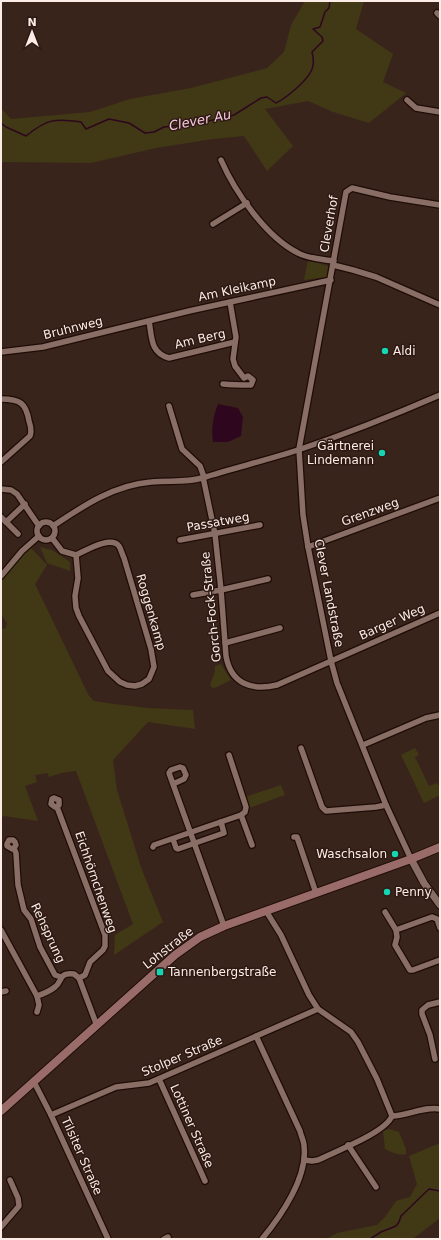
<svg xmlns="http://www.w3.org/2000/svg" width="441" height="1240" viewBox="0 0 441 1240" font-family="'DejaVu Sans',sans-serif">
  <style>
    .green { fill: #413815 }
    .water { fill: #2e071f }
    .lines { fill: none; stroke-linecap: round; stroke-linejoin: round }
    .stream { stroke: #2e071f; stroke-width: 1.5 }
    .minor-casing { stroke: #1f0c06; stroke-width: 8 }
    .tertiary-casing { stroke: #1f0c06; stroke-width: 9 }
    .secondary-casing { stroke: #1f0c06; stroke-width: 10 }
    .minor { stroke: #886e65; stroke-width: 5.5 }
    .tertiary { stroke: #886e65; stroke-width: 7 }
    .secondary { stroke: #996c6a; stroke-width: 8 }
    .poi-dot { fill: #16d5b3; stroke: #2e1a13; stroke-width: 1.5 }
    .labels { text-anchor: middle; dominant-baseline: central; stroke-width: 3; stroke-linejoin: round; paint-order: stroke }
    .street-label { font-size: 12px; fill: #fbece7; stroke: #2e1a13 }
    .poi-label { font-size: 12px; fill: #fbece7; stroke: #2e1a13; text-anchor: start }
    .water-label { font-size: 13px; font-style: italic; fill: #f7c8e0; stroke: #2e1a13 }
  </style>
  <rect width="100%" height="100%" fill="#39241c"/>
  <g class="green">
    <path d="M305,1H364L356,29L393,54L383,82L406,93L369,123L333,112L308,101L265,109L293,146L267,171L244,136L213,139L156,148L91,163L1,162V108L11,119L90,112L130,99L191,88L267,68L284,52L291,25Z"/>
    <path d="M308,260L328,266L327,277L304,280Z"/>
    <path d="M29,546L47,565L35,584L89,696L94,701L114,704L148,708L193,710L195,729L148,722L113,760L117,790L142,870L163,922L114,955L115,935L133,924L76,771L61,773L49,777L48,773L35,775L37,782L25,786L38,821L4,816L1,817V629L6,628L7,623L1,614V576Z"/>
    <path d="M40,547L52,550L70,562V571L47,563Z"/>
    <path d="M221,664L231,680L217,687L213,688L210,685L215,671V666Z"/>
    <path d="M415,748L419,755L415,757L429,786L437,783L440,788V795L424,803L401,755Z"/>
    <path d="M281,785L285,795L249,808L245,797Z"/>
    <path d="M389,1129L399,1132L406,1149V1154C399,1156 391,1152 385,1149L383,1131Z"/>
    <path d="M440,1143V1218L414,1238L415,1239H326L337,1233L377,1225L385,1217L396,1201L410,1197L417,1184L409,1156Z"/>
  </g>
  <path class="water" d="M218,404L238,408L243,417L241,436L228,442H213C211,428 213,417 218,404Z"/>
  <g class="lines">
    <g class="stream">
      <path d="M1,123L6,127L26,136C47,119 55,118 81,122L86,129L109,119L129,123L145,133L154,132L164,127L195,123L200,119H206L208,121L234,115L261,98L267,97L276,103C286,98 312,78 313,65C314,61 313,56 312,52L323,41L322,37L313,29L320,27L325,12L329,8L330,1"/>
      <path d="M370,1239L381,1232L396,1226L399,1222L401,1216L429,1189L440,1191"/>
    </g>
    <defs>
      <g id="minor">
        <path d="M437,13L440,16"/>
        <path d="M407,100L416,108L440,112"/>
        <path d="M221,160C235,192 266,237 298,253C308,259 323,259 334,261"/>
        <path d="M213,224L247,203"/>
        <path d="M333,265L353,270L376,277L440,305"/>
        <path d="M149,321C152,337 150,353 169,358L235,342"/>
        <path d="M1,352L43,347L189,311L331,280"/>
        <path d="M223,384C233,385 241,385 251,385L253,380L248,376L244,378L235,366L233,359L236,337L230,302"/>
        <path d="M1,399C20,399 26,403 29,421C31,427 32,431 30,436L1,462"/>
        <path d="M169,406L182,449L200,466L204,477"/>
        <path d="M203,477L215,534L221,590L226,656C231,684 252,691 277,685L440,613"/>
        <path d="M1,489L11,490L17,494L39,526"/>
        <path d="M1,517L18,534"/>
        <path d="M6,522L25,504"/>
        <circle cx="46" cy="531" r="9"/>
        <path d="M53,526C83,506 114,485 151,482C169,480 185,483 202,478C234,468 267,460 298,450C346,434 394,415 440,395"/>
        <path d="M52,538L62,551L76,555L78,578L75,596L76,608L79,616L108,671L120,682L127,685L135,686L142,684L149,679L154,667L151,649L124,558C122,554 121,549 119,546C111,535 85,551 76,555"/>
        <path d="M180,540L260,525"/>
        <path d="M308,547L440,498"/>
        <path d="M1,576L22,551L39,536"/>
        <path d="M193,595L221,590L268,579"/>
        <path d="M225,643L280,628"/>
        <path d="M363,745L426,718L440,715"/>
        <path d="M301,748L322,807L326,811L376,807L386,805"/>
        <path d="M173,784L184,779L186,775L183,768L180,767L171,770L169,773L224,926"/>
        <path d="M57,807H55L51,804L52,799L54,798L59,800V805L57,807L105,935V946L103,950L90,962L85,975L79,978"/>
        <path d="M241,815L252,845"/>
        <path d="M294,837H297L316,893"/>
        <path d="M173,839L176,848L178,849L224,833L221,822"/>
        <path d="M153,847L154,845L241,815L245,812L246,807L229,755"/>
        <path d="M14,848L12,849L7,846V844L9,840H13L15,842L16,845L14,848L16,853L18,885L24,910L31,919L40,947L55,975L61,977"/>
        <path d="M411,859L386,805L337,683L331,661L308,547L303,515L299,449L346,192L352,188L390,197L440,205"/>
        <path d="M266,911L281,935L309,995L318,1009L351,1032L358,1042L377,1079L392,1116C385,1133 336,1151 318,1160L312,1161L304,1160"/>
        <path d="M385,912L396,930L432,917L437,919L440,928"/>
        <path d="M1,930L37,996"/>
        <path d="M396,930L397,937L395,945L410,970H413L440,960"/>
        <path d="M1,992L6,991"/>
        <path d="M37,1012L39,1005L37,996C43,994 50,991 55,987C63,981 58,972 74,974L79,978L97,1026"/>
        <path d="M256,1036L300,1131C301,1136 304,1141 304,1146C308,1177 281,1216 262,1239"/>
        <path d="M435,1059L430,1035L422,1014V1010L428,1005L440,1002"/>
        <path d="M159,1079L205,1181"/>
        <path d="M34,1082L51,1115L108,1239"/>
        <path d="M51,1115L116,1087L149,1083L318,1009"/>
        <path d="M392,1116C408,1116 424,1106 440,1109"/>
        <path d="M348,1145L376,1187"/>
        <path d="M1,1227L19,1206L18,1198L10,1180"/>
        <path d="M164,1239L168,1237"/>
      </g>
      <path id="tertiary" d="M411,859L424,883L440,905"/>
      <path id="secondary" d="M1,1111L175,955L200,937L224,926L411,859L440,847"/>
    </defs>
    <use href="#minor" class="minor-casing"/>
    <use href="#tertiary" class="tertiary-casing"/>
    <use href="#secondary" class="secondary-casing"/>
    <use href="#minor" class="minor"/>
    <use href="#tertiary" class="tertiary"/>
    <use href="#secondary" class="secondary"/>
  </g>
  <g class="poi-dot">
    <circle cx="385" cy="351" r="4"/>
    <circle cx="382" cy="453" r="4"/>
    <circle cx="395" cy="854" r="4"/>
    <circle cx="387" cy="892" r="4"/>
    <rect x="156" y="968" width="8" height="8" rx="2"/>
  </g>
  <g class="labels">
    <g class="street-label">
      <text transform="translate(329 224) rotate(-80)">Cleverhof</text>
      <text transform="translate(237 289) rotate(-12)">Am Kleikamp</text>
      <text transform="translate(73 328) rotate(-14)">Bruhnweg</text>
      <text transform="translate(200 339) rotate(-13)">Am Berg</text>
      <text transform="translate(370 512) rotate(-20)">Grenzweg</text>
      <text transform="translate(218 522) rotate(-10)">Passatweg</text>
      <text transform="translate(329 593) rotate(79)">Clever Landstraße</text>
      <text transform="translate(211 607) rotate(-96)">Gorch-Fock-Straße</text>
      <text transform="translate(151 612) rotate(74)">Roggenkamp</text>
      <text transform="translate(392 622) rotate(-24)">Barger Weg</text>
      <text transform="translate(96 882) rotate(71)">Eichhörnchenweg</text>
      <text transform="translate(48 933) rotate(65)">Rehsprung</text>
      <text transform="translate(168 948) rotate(-38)">Lohstraße</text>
      <text transform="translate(182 1056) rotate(-23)">Stolper Straße</text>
      <text transform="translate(192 1126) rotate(66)">Lottiner Straße</text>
      <text transform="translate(82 1156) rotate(66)">Tilsiter Straße</text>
    </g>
    <g class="poi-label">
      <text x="393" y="351">Aldi</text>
      <text x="374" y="446" text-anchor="end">Gärtnerei<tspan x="374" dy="14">Lindemann</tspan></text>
      <text x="387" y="854" text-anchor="end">Waschsalon</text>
      <text x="395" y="892">Penny</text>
      <text x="168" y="972">Tannenbergstraße</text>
    </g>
    <g class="water-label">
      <text transform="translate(200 120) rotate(-11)">Clever Au</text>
    </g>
  </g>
  <rect width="441" height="1240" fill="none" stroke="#fbece7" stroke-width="4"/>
  <g transform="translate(32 32)" stroke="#2e1a13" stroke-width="3" paint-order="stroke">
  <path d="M0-3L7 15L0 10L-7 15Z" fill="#fbece7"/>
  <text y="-6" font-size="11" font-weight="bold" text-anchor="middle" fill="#fbece7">N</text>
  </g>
</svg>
